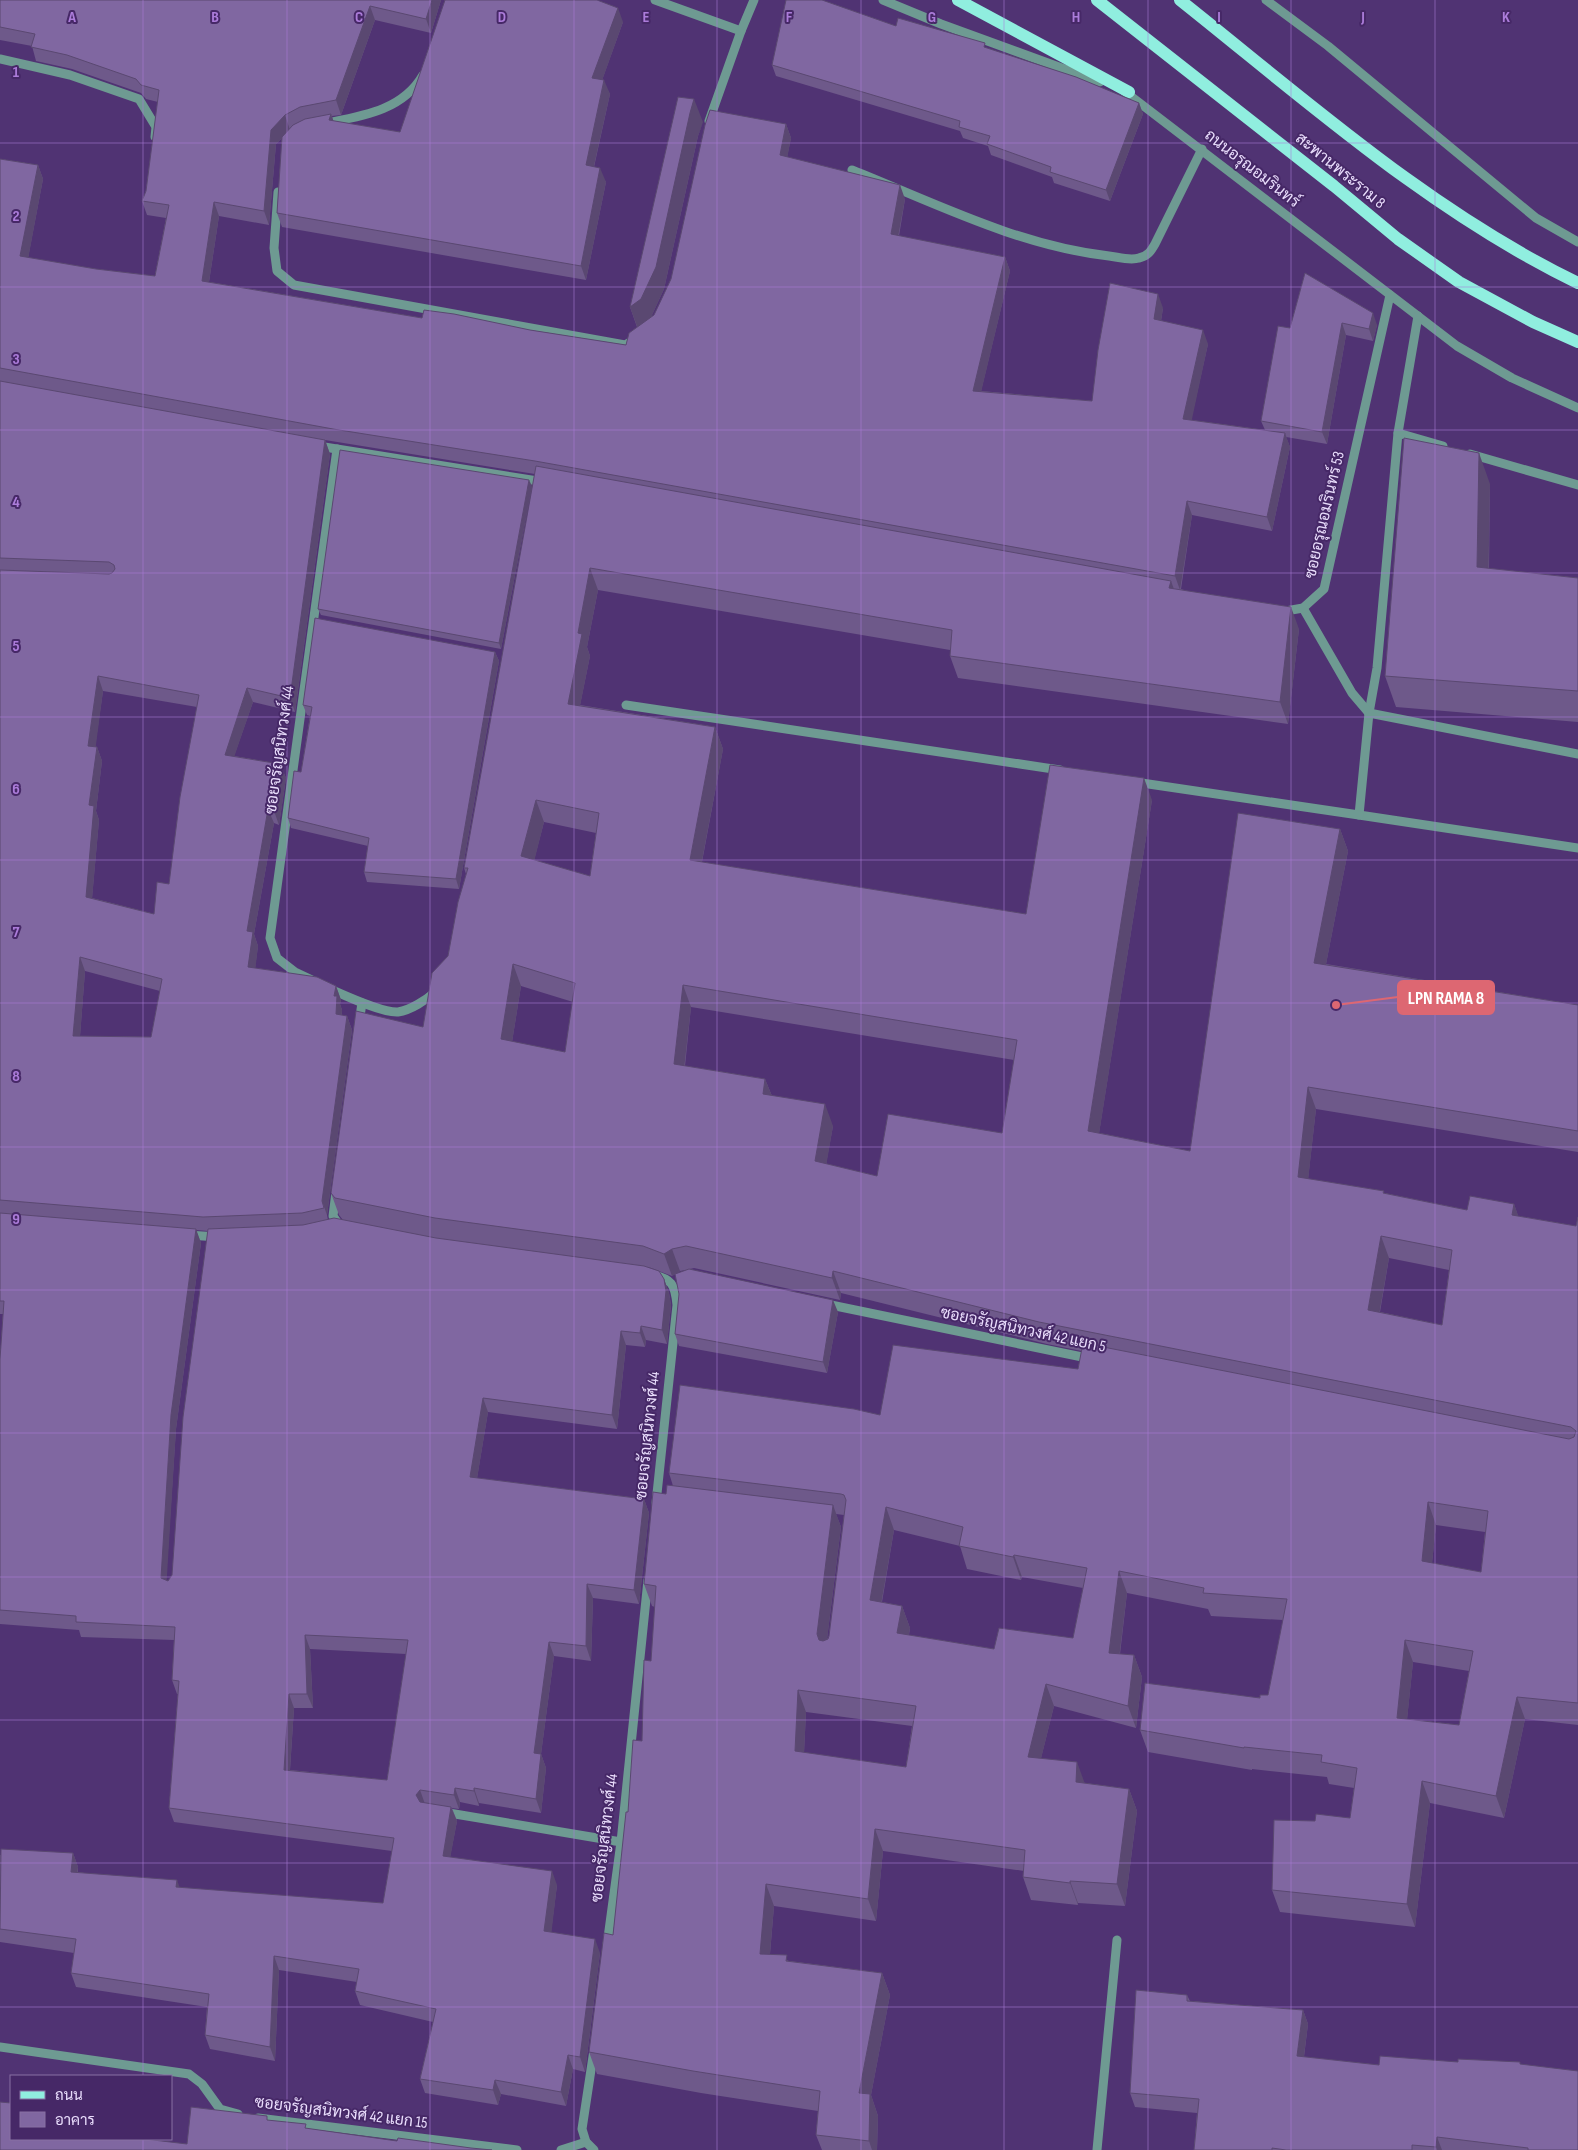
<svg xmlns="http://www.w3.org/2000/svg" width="1578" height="2150" viewBox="0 0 1578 2150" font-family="'Sofia Sans Condensed',Sarabun,sans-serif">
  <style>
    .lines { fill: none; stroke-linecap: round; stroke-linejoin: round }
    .minor { stroke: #6e9a92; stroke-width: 9 }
    .major { stroke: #90eedf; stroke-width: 12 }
    .wall { fill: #6e598a; fill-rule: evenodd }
    .shaded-wall { fill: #5a4871 }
    .building { fill: #8067a1; stroke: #5a4871; fill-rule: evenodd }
    .grid { fill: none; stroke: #ac7cda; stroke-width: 1; stroke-opacity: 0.55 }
    .labels { text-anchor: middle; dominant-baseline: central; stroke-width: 4; stroke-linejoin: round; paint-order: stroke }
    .street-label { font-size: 16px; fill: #e9ddfc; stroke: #462867 }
    .grid-label { font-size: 16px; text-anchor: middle; font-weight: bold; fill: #ac7cda; stroke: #462867; stroke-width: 4; stroke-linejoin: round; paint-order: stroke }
    .leader { fill: none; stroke: #dd6772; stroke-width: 2 }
    .callout-dot { fill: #dd6772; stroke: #462867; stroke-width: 2 }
    .callout { fill: #dd6772; stroke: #dd6772; stroke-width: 2 }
    .callout-label { font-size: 18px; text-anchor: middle; font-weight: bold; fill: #fff }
  </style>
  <rect width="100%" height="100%" fill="#503373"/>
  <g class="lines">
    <g class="minor">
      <path d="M655,0L741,31L709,121"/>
      <path d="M883,0L941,24L1100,82"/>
      <path d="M1266,0L1328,46L1536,218L1578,242"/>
      <path d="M741,31L754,0"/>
      <path d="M0,59L70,75L139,99L156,127L155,137"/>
      <path d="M1124,91L1457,346L1512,378L1578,408"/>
      <path d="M327,123C363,116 403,110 423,75"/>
      <path d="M852,170C935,203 1019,246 1109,256C1118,257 1130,261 1139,258C1148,256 1151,251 1155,244L1202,149"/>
      <path d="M278,192L274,248L277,271L294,285L625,345L635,339"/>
      <path d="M1418,316L1398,433L1377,668L1369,713L1359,815L1578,848"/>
      <path d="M1398,433L1443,446"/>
      <path d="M318,446L544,482"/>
      <path d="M1470,454L1578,485"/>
      <path d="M1303,608L1352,693L1369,713L1578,754"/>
      <path d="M1280,612L1303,608L1324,589L1390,295"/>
      <path d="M626,705L1060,770"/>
      <path d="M1135,782L1359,815"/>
      <path d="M312,980L295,972L277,958L270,938L337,449"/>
      <path d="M328,988C344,995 382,1013 398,1012C411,1010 426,1000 435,992"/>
      <path d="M359,1023L362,1003"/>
      <path d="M336,1192L333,1216L340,1226"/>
      <path d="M187,1235L219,1237"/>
      <path d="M651,1274C672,1279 675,1284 677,1305L656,1503"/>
      <path d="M826,1304L1092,1359"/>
      <path d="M443,1812L621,1842"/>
      <path d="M607,1945L621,1842L648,1580"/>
      <path d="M0,2047L189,2074L202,2084L220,2109L238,2114"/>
      <path d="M594,2050L582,2129L586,2142L594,2150"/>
      <path d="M258,2118L517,2150"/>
      <path d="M561,2150L586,2142"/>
      <path d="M1097,2150L1117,1940"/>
    </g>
    <g class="major">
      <path d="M958,0L1129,92"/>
      <path d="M1097,0L1334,186L1398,239L1459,282L1533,322L1578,342"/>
      <path d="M1180,0C1307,101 1431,212 1578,283"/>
    </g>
  </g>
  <g class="wall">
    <path d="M0,0H441L431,33L375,20L341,115L332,116L333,121L400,132L623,22L602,80L610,94L594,167L606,182L586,280L282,227L277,213L282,138L276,144L269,225L219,216L209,282L422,318L530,330L626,345L637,327L630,307L703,122L698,136L664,289L651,317L654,315L786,124L791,138L787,157L905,199L899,236L1005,257L1010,271L981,391L1092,401L1163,308L1161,321L1208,344L1191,420L1265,430L1261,421L1290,328L1305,273L1377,325L1373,341L1346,335L1327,444L1286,437L1290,447L1272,531L1192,515L1181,589L1299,629L1288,724L958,678L950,656V650L598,590L587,647L590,656L580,705L715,727L723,749L702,862L1026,914L1152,800L1099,1133L1190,1151L1340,829L1348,851L1326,964L1578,1005V1152L1316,1109L1308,1179L1384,1191V1193L1467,1210L1514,1204L1518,1216L1576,1226L1578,1217V1725L1525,1719L1504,1818L1430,1803L1415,1927L1280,1912L1272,1890L1315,1821L1350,1818L1354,1788L1329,1784L1327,1777L1252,1769V1770L1148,1752L1140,1730L1268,1695L1283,1620L1211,1616L1208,1609L1127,1593L1120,1654L1134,1655L1142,1677L1136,1728L1054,1706L1041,1758L1085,1783L1129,1789L1137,1811L1125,1906L1078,1903V1905L1031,1900L1023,1877L1024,1871L883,1851L876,1921L774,1906L770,1954L789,1961L882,1973L890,1995L871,2095L878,2116L877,2150H822L816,2135L818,2111L701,2093L597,2074L589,2052L613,1935L628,1812L642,1741L651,1661L655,1607L652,1606L644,1584L666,1494L673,1486L669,1473L880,1415L1078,1369L1082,1351L1047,1344L841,1293L840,1300L694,1268L690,1269L838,1312L827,1373L679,1346L675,1334L686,1270L680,1271L672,1276L651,1268L647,1267L664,1279L669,1293L671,1305L667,1344L646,1340L645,1347L626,1345L617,1429L488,1412L477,1478L644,1499L649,1513L639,1604L593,1598L591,1661L554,1656L541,1754L546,1768L541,1813L479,1803V1806L460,1802L459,1809L452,1808L457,1821L450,1857L557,1885L551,1932L600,1953L585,2072L573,2069L566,2106L501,2094L498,2105L425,2093L420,2079L433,2022L360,2005L355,1991L357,1982L279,1970L275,2061L210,2049L205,2035L207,2007L76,1987L71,1973L74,1953L0,1942V1855L73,1853L78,1867V1872L180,1888L383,1903L392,1851L174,1822L169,1808L178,1694H177L172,1680L174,1640L81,1637L79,1630L0,1624V1359L3,1314H0V159L38,165L43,179L28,258L96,269L155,276L166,218L147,215L142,201L146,191L158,102L146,99L141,93L72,69L36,61L32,46L0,40ZM325,440L535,474L464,868L466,874L448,956L423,1027L331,1193L339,1215L343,1220H328L327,1215L352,1030L347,1016L342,1015V1010L340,1004L341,1000L336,986L255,968L258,946L254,934L274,823L279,825L286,778L280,764L234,756L253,702L295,712L330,454ZM103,691L197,707L169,884L154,914L92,898L99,820L96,811L102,761L97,747H95ZM544,822L596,833L590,876L534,860ZM85,971L160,991L151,1037L80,1036ZM521,986L573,1002L565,1052L512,1042ZM691,1007L1014,1060L1002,1133L877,1176L826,1164L833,1126L772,1096L765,1079L685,1066ZM196,1230L208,1231L172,1575L168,1581L166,1580L176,1429L201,1243ZM1389,1258L1449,1270L1442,1325L1380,1312ZM836,1514L844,1515L829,1636L827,1639L841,1527ZM1436,1525L1485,1532L1481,1572L1432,1563ZM894,1530L960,1546L967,1569L1021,1580L1022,1577L1083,1588L1073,1638L994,1649L909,1635L910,1628L902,1606L882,1602ZM310,1649L406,1654L387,1780L290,1770L294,1708H313ZM1413,1662L1469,1671L1459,1725L1407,1719ZM806,1712L912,1726L906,1767L804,1753Z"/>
    <path d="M896,26L987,48L1139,103L1143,114L1110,201L1054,183L1052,177L991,155L988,146L963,138L960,131L776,76L772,65Z"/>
    <path d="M1490,484L1489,569L1578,578V722L1396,707L1385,676Z"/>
    <path d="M532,486L501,649L321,615L318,609Z"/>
    <path d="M495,652L499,661L459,889L367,882L364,872L368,846L291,828L288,818L301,772L310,716L307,715L303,705Z"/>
    <path d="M1187,1995L1190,2001L1303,2010L1308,2024L1304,2057L1379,2065L1458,2062L1521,2065L1578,2150H1194L1197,2113L1135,2107L1130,2093Z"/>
  </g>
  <g class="shaded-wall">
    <path d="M432,0H441L431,33L426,19Z"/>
    <path d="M370,6L375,20L341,115L336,100Z"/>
    <path d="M618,8L623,22L598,92L592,78Z"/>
    <path d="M604,80L610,94L591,179L586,165Z"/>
    <path d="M694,99L703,122L698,136L664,289L649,322L638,329L630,307Z"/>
    <path d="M1139,103L1143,114L1110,201L1106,190Z"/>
    <path d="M331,114L336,128L329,120Z"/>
    <path d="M285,115L290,130L276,144L269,225L264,211L271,130Z"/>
    <path d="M786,124L791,138L785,169L780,155Z"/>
    <path d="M38,165L43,179L26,270L20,256Z"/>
    <path d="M600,168L606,182L586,280L581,266Z"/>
    <path d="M900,185L905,199L896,248L891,234Z"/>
    <path d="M214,202L219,216L207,295L202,281Z"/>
    <path d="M1005,257L1010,271L978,405L973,391Z"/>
    <path d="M1158,294L1163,308L1159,333L1154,319Z"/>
    <path d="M1373,313L1377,325L1373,341L1369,329Z"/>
    <path d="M1342,323L1346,335L1327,444L1322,432Z"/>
    <path d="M1203,330L1208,344L1189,433L1183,419Z"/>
    <path d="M1285,433L1290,447L1272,531L1267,517Z"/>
    <path d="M325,440L330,454L295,712L290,698Z"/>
    <path d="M1479,453L1490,484L1488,598L1477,567Z"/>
    <path d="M529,480L532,486L501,649L499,643Z"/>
    <path d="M1187,501L1192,515L1180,590L1175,576Z"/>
    <path d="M590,568L598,590L587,647L590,656L576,726L568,704L578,633Z"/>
    <path d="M1171,581L1179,603L1169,588Z"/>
    <path d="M1291,607L1299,629L1288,724L1280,702Z"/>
    <path d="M495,652L499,661L459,889L456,879Z"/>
    <path d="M98,676L103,691L94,760L88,746Z"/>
    <path d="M247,688L253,702L230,769L225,755Z"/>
    <path d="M715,727L723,749L698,882L690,860Z"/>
    <path d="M97,747L102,761L96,811L99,820L91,911L86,897L89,805Z"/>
    <path d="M280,764L286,778L279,825L274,811Z"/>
    <path d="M1144,778L1152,800L1096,1153L1088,1131Z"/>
    <path d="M536,800L544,822L530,878L521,856Z"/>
    <path d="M268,809L274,823L254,934L258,946L254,981L248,967L247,931Z"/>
    <path d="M1340,829L1348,851L1322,985L1314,963Z"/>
    <path d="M80,957L85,971L79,1050L73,1036Z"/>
    <path d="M513,964L521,986L509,1061L501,1039Z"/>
    <path d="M683,985L691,1007L682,1087L674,1064Z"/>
    <path d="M336,986L341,1000L340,1004L342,1010L341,1028L336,1014L334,996Z"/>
    <path d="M347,1016L352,1030L327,1215L322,1201Z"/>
    <path d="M765,1079L774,1101L763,1094Z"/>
    <path d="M1308,1087L1316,1109L1306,1199L1298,1177Z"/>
    <path d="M825,1104L833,1126L823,1184L815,1161Z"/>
    <path d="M1514,1204L1522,1226L1512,1215Z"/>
    <path d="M196,1229L201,1243L176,1429L166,1592L161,1578L171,1415Z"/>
    <path d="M1381,1236L1389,1258L1376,1332L1368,1310Z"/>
    <path d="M672,1249L680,1271L672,1276L664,1254Z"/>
    <path d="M833,1271L841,1293L840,1300L832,1278Z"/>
    <path d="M664,1279L669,1293L671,1305L667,1344L662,1330Z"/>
    <path d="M833,1300L838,1312L827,1373L823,1362Z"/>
    <path d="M641,1326L646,1340L645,1347L640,1333Z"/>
    <path d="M621,1331L626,1345L617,1429L612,1415Z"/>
    <path d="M483,1398L488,1412L475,1491L470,1477Z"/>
    <path d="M644,1499L649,1513L639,1604L634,1590Z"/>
    <path d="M1428,1502L1436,1525L1430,1583L1422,1561Z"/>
    <path d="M833,1505L841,1527L825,1656L817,1634Z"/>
    <path d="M886,1507L894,1530L878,1622L870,1600Z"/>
    <path d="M1014,1555L1022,1577L1021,1580L1013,1557Z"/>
    <path d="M1119,1571L1127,1593L1117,1675L1109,1653Z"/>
    <path d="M587,1584L593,1598L591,1661L586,1646Z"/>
    <path d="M902,1606L910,1628L905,1655L897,1633Z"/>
    <path d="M305,1635L310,1649L313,1708L307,1694Z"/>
    <path d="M1405,1640L1413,1662L1405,1740L1397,1718Z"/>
    <path d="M549,1642L554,1656L541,1754L546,1768L541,1813L536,1799L534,1753Z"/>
    <path d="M1134,1655L1142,1677L1136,1728L1128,1706Z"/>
    <path d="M1046,1684L1054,1706L1036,1779L1028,1757Z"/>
    <path d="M798,1690L806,1712L803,1773L795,1751Z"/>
    <path d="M289,1694L294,1708L289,1784L284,1770Z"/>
    <path d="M1517,1697L1525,1719L1504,1818L1496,1796Z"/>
    <path d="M1077,1762L1085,1784L1076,1782Z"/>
    <path d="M1422,1781L1430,1803L1415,1927L1407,1904Z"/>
    <path d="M455,1788L460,1802L459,1809L454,1795Z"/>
    <path d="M474,1788L479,1803V1806L474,1791Z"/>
    <path d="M1129,1789L1137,1811L1125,1906L1117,1884Z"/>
    <path d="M420,1790L425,1804L421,1809L416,1795Z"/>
    <path d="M451,1807L457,1821L448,1870L443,1856Z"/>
    <path d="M875,1829L883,1851L876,1921L868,1899Z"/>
    <path d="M73,1853L78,1867L76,1886L71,1872Z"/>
    <path d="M552,1871L557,1885L550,1945L544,1931Z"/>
    <path d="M177,1880L182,1894L176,1887Z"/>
    <path d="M1070,1881L1078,1903V1905L1070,1883Z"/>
    <path d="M766,1884L774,1906L768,1976L760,1954Z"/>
    <path d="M595,1939L600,1953L585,2072L580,2057Z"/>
    <path d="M274,1956L279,1970L275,2061L270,2047Z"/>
    <path d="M882,1973L890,1995L871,2095L878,2116L877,2150H872L869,2141L859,2093Z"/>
    <path d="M1303,2010L1308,2024L1302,2071L1297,2056Z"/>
    <path d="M568,2055L573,2069L566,2106L561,2092Z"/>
    <path d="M495,2080L501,2094L498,2105L493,2090Z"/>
    <path d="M1437,2137L1442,2150H1437L1436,2147Z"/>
  </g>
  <g class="building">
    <path d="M0,0H432L426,19L370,6L336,100L300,107L285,115L271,130L264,211L214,202L202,281L422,318L424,310L454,314L530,330L626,345L629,333L654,315L671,279L705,125L710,110L786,124L780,155L900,185L891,234L1005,257L973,391L1092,401L1098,350L1110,283L1158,294L1154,319L1203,330L1183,419L1285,433L1267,517L1187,501L1175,576L535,461L333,429L0,368V159L38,165L20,256L96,269L155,276L169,205L142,201L146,191L159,90L141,85L136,79L67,55L31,47L35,34L0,27Z"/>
    <path d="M445,0H597L618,8L592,78L604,80L586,165L600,168L581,266L277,213L282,137L293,125L305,119L331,114L329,120L400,132Z"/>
    <path d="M786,0H822L896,26L898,18L985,43L984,47L1076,77L1139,103L1106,190L1050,172L1051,167L987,144L990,136L959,127L960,121L772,65Z"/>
    <path d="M678,97L694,99L690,113L656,267L641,299L630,307Z"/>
    <path d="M1305,273L1373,313L1369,329L1342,323L1322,432L1261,421L1278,326L1290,328Z"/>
    <path d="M0,381L325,440L290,698L247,688L225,755L280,764L274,811L268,809L247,931L253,932L248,967L317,977L336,986L334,996H337L336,1014L347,1016L322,1201L324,1208L302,1213L203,1217L0,1200V570L109,574L112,573L115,569L114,565L109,562L0,558ZM98,676L199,695L180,797L169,884L157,882L154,914L86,897L94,806L89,805L97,747L88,746ZM80,957L162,979L151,1037L73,1036Z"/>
    <path d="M1404,438L1479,453L1477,567L1578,578V691L1385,676Z"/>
    <path d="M340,450L529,480L499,643L318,609Z"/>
    <path d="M536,466L1171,581L1169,588L1291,607L1280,702L950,656L952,630L590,568L578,633L582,634L568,704L715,727L690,860L1026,914L1050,765L1144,778L1088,1131L1190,1151L1238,813L1340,829L1314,963L1578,1005V1131L1308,1087L1298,1177L1384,1191L1383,1193L1467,1210L1470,1196L1514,1204L1512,1215L1576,1226L1578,1217V1703L1517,1697L1496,1796L1422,1781L1407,1904L1272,1890L1274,1820L1315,1821L1316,1814L1350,1818L1357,1768L1321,1762L1322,1755L1244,1747V1748L1140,1730L1145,1683L1260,1698V1695H1268L1287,1599L1203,1593L1204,1588L1119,1571L1109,1653L1134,1655L1128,1706L1046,1684L1028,1757L1077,1762L1076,1782L1129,1789L1117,1884L1070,1881V1883L1023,1877L1025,1850L875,1829L868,1899L766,1884L760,1954L787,1955L786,1961L882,1973L859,2093L870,2094L869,2141L816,2135L820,2091L693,2071L589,2052L604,1933L613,1935L626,1812H628L633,1740L642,1741L644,1660L651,1661L656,1586L644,1584L653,1492L666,1494L667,1485L833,1505L817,1634L819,1640L823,1641L828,1639L829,1636L846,1500L844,1495L841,1494L669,1473L680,1385L854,1409L880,1415L893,1345L1078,1369L1083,1343L1569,1439L1574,1437L1576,1431L1571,1427L1039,1322L833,1271L832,1278L686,1246L672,1249L664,1254L643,1246L435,1218L335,1198L331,1193L356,1011L423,1027L432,973L448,956L458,902L468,868H464ZM536,800L599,813L590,876L521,856ZM513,964L575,983L565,1052L501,1039ZM683,985L1017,1040L1002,1133L888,1114L877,1176L815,1161L825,1104L763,1094L765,1079L674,1064ZM1381,1236L1452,1250L1442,1325L1368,1310ZM1428,1502L1488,1511L1481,1572L1422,1561ZM886,1507L963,1527L959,1546L1013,1557L1014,1555L1087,1568L1073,1638L999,1628L994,1649L897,1633L902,1606L870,1600ZM1405,1640L1473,1651L1459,1725L1397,1718ZM798,1690L916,1706L906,1767L795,1751Z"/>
    <path d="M315,618L495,652L456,879L364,872L369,838L288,818L294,771L301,772L312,707L303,705Z"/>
    <path d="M0,1213L196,1229L171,1415L161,1578L168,1581L172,1575L183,1417L208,1229L303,1225L334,1218L436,1238L644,1266L659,1271L664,1279L666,1291L662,1330L641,1326L640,1333L621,1331L612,1415L483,1398L470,1477L644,1499L634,1590L587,1584L586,1646L549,1642L534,1753L541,1754L536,1799L474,1788V1791L455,1788L454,1795L420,1790L416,1795L420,1802L451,1807L443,1856L552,1871L544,1931L595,1939L580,2057L568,2055L561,2092L495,2080L493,2090L420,2079L436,2009L355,1991L359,1969L274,1956L270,2047L205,2035L209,1994L71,1973L76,1939L0,1929L1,1849L73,1853L71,1872L177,1880L176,1887L383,1903L394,1838L169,1808L179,1681L172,1680L175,1627L76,1622V1616L0,1610V1359L4,1301H0ZM305,1635L408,1640L387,1780L284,1770L289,1694H307Z"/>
    <path d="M689,1269L833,1300L823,1362L675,1334L679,1294L675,1274Z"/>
    <path d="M1136,1990L1187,1995V2001L1303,2010L1297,2056L1379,2065L1380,2056L1458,2062V2059L1520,2062V2064L1578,2071V2150H1528V2148L1437,2137L1436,2147L1412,2145V2150H1286L1272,2148V2150H1194L1199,2099L1130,2093Z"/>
    <path d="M0,2102L11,2103V2139H145L187,2144L191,2107L267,2116V2120L306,2124L305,2128L397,2141L398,2138L471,2148L492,2150H0Z"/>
  </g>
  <path class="grid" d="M143,0V2076M287,0V2150M430,0V2150M574,0V2150M717,0V2150M861,0V2150M1004,0V2150M1148,0V2150M1291,0V2150M1435,0V2150M0,143H1578M0,287H1578M0,430H1578M0,573H1578M0,717H1578M0,860H1578M0,1003H1578M0,1147H1578M0,1290H1578M0,1433H1578M0,1577H1578M0,1720H1578M0,1863H1578M0,2007H1578M143,2139V2150"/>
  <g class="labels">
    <g class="street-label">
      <text transform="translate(1252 169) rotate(38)">ถนนอรุณอมรินทร์</text>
      <text transform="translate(1340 171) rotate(39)">สะพานพระราม 8</text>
      <text transform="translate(1325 515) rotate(-77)">ซอยอรุณอมรินทร์ 53</text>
      <text transform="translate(280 750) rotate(-82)">ซอยจรัญสนิทวงศ์ 44</text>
      <text transform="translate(1023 1330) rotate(12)">ซอยจรัญสนิทวงศ์ 42 แยก 5</text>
      <text transform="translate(648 1436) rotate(-84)">ซอยจรัญสนิทวงศ์ 44</text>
      <text transform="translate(605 1838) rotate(-83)">ซอยจรัญสนิทวงศ์ 44</text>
      <text transform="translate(341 2113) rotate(7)">ซอยจรัญสนิทวงศ์ 42 แยก 15</text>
    </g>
  </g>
  <g class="grid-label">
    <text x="72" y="22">A</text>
    <text x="215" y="22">B</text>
    <text x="359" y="22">C</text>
    <text x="502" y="22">D</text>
    <text x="646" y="22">E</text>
    <text x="789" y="22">F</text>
    <text x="932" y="22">G</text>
    <text x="1076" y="22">H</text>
    <text x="1219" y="22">I</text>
    <text x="1363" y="22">J</text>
    <text x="1506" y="22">K</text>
    <text x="16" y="77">1</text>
    <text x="16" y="221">2</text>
    <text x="16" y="364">3</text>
    <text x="16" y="507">4</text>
    <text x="16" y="651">5</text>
    <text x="16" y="794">6</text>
    <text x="16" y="937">7</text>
    <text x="16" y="1081">8</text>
    <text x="16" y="1224">9</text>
  </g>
  <path class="leader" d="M1336 1005L1398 997"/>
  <circle class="callout-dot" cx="1336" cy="1005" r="5"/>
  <rect class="callout" x="1398" y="981" width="96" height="33" rx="5"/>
  <g class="callout-label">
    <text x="1446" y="1004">LPN RAMA 8</text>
  </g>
  <rect x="10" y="2075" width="162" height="65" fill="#462867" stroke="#8770a3"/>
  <rect x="20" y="2091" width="25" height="8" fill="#90eedf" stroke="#8770a3"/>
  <text x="55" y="2100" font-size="15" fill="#e9ddfc">ถนน</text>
  <rect x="20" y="2112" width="25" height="15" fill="#8067a1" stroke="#8770a3"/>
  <text x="55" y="2125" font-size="15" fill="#e9ddfc">อาคาร</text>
</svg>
